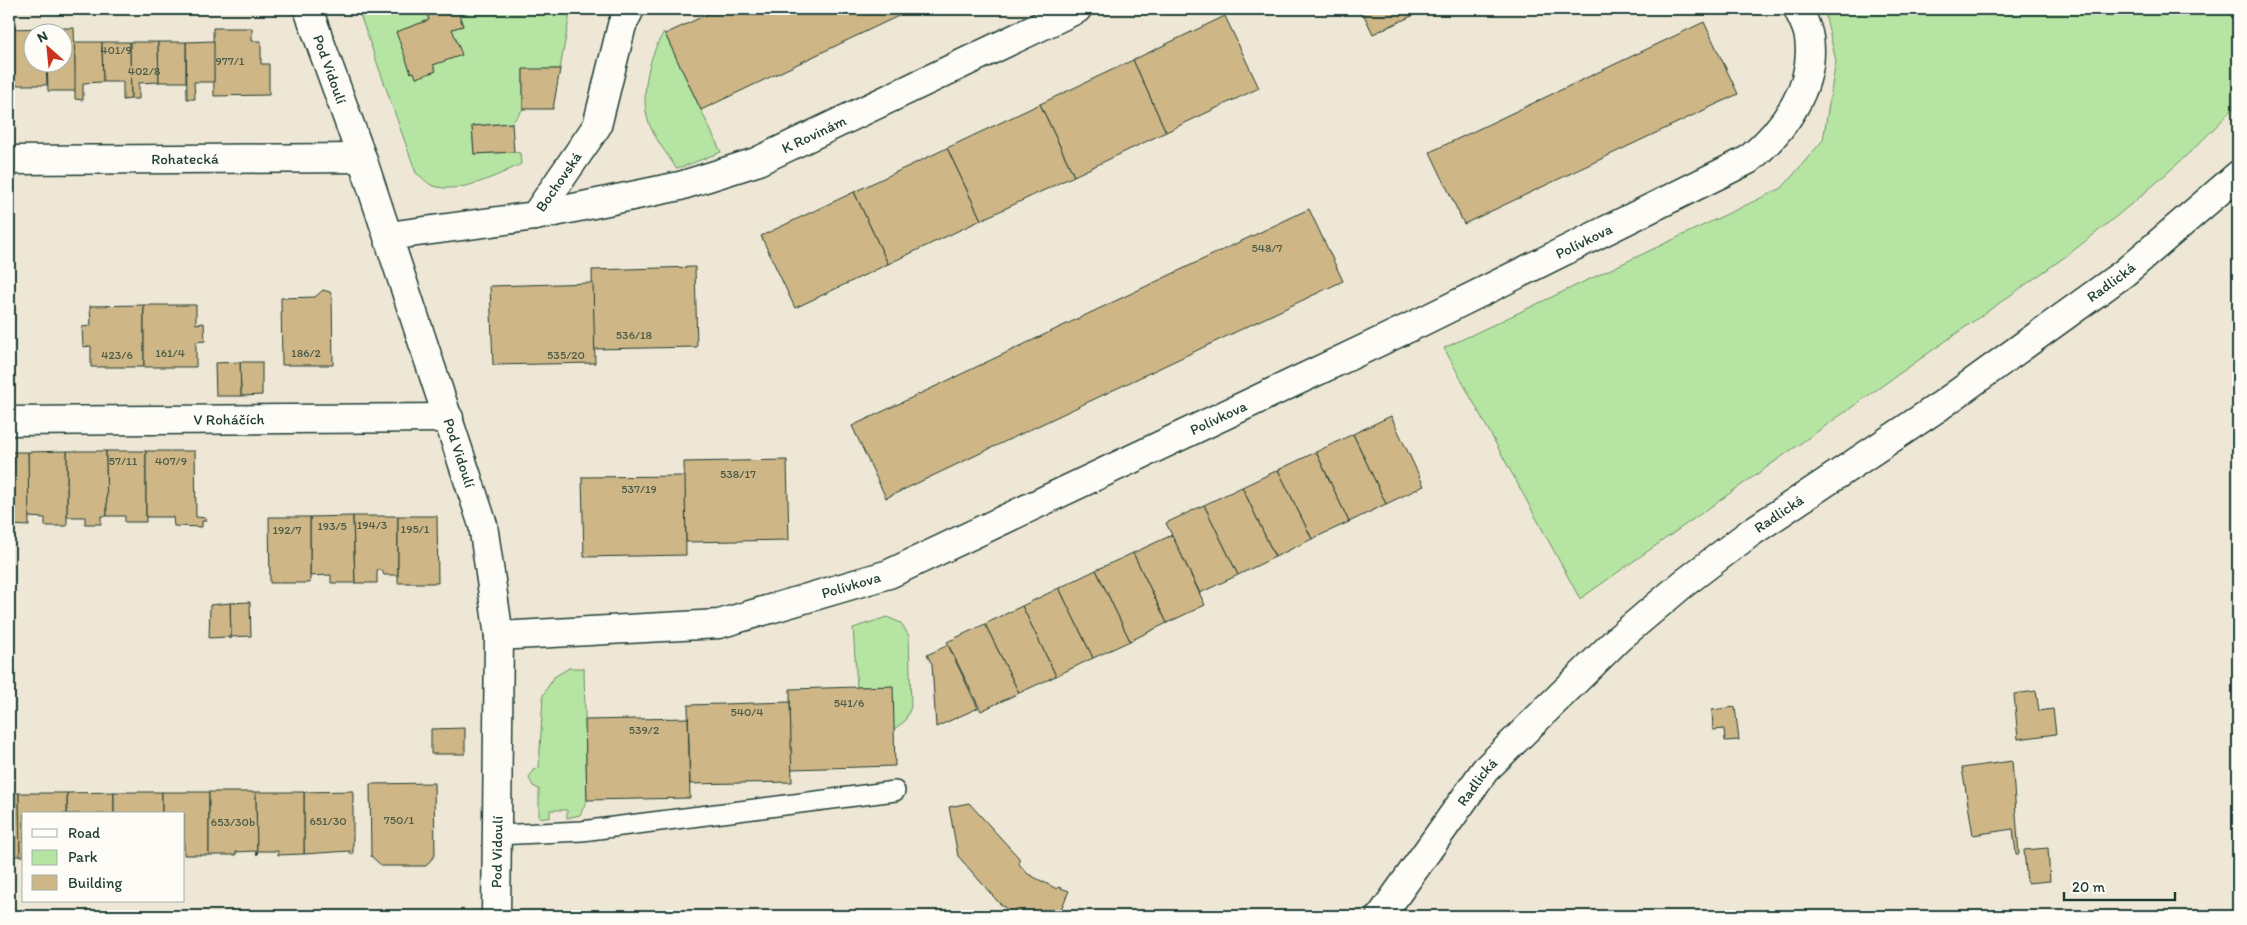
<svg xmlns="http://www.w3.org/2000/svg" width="2247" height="925" viewBox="0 0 2247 925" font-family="Itim,sans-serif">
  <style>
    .green { fill: #b6e4a2; stroke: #6a906b }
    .building { fill: #ceb686; stroke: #1f3d34 }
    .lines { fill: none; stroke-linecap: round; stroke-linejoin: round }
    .service-casing { stroke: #1f3d34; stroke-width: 22 }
    .minor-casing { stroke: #1f3d34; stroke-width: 31 }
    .secondary-casing { stroke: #1f3d34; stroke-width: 31 }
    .service { stroke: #fdfcf7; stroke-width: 19 }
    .minor { stroke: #fdfcf7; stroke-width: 28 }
    .secondary { stroke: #fdfcf7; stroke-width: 28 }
    .labels { text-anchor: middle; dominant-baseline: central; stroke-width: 4.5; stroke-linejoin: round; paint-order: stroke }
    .number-label { font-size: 12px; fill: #4b5b48 }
    .street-label { font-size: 15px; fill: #1f3d34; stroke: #fdfcf7 }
  </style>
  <rect width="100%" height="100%" fill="#efe7d5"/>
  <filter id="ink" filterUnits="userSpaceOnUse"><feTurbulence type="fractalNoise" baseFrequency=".02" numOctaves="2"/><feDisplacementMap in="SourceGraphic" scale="10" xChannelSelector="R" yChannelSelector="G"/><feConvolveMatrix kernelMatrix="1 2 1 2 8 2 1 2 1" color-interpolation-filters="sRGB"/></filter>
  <g filter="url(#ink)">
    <g class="green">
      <path d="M358,9H425L429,20L397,32L411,72H414L417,78L435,71L433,65L461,55L452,29L463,26L457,9H579L570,14L560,69L523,70V109L512,123L472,126L474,154L514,152L520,153L521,164C499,175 457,196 431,185C426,182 421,176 416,173Z"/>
      <path d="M1824,9H2238V103C2188,159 2128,208 2069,254L1580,599L1444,348L1782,188L1823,140L1836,61Z"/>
      <path d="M664,32L721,152L685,166L676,168C668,155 657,142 651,128C638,101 648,57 664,32Z"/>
      <path d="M887,617L901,623L909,636L911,707L905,721L893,730L892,687H857L853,628Z"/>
      <path d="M569,668H584L587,800L580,815L567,818V810H550V818L539,817V789L533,786L529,778L533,770L539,768L543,695L554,677Z"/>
    </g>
    <g class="building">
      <path d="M425,9H457L463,26L452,29L462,55L433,65L436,71L416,78L414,72L411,73L396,32L429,20Z"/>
      <path d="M719,9H913L701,110L665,34Z"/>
      <path d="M1361,9H1427L1373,34Z"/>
      <path d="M1225,16L1259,88L1166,132L1133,60Z"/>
      <path d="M1704,22L1738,94L1464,224L1430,152Z"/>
      <path d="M45,28H74L76,91H48L47,62H62V32H46Z"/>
      <path d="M45,28V32H32V62H46L47,85H9V29Z"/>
      <path d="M213,28H252V41H261V64H269V95L214,96Z"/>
      <path d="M214,41V82H194L195,99H187L186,42Z"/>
      <path d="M75,42H102L103,82L83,83V100L75,99Z"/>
      <path d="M102,42H130L131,99L123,100V82H103Z"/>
      <path d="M130,42H158L159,82L139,83V99H131Z"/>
      <path d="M158,42H186V82H159Z"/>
      <path d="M1133,60L1166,132L1074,176L1040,104Z"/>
      <path d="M523,69H560L553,109H523Z"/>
      <path d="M1040,104L1074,176L981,220L947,148Z"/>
      <path d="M512,123L514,152L474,154L472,126Z"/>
      <path d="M947,148L981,220L888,264L854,192Z"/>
      <path d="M854,192L888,264L795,308L761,236Z"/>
      <path d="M1309,209L1343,281L886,498L852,426Z"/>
      <path d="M695,267L697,347L594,349L592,270Z"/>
      <path d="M593,283L595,363L493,365L490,286Z"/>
      <path d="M323,290L330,292L332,297L333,365H282L281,298L315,297Z"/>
      <path d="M144,305V367H91V346L83,347L82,327L91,326L90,306Z"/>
      <path d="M144,305H196V324L204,323L205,341L196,342V367H144Z"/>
      <path d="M240,362H262V395L241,396Z"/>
      <path d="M240,362L241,396H216L215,363Z"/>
      <path d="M1391,416L1424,486L1386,504L1353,434Z"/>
      <path d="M1353,434L1386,504L1349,522L1316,452Z"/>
      <path d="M67,451H106L107,516H101V524H85V517H67Z"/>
      <path d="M67,451V526H45V518L28,517V452Z"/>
      <path d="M106,451H146V522H125V516H107Z"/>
      <path d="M146,451H195L196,517L206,518V521H202V527L174,526L173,517H146Z"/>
      <path d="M9,452H28L29,526L9,525Z"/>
      <path d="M1316,452L1349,522L1312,539L1278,470Z"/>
      <path d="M787,460L789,540L686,542L684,462Z"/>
      <path d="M1278,470L1312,539L1275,557L1242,487Z"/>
      <path d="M685,476L686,555L584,557L582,477Z"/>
      <path d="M1242,487L1275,557L1238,575L1204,505Z"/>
      <path d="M1204,505L1238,575L1200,593L1166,523Z"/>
      <path d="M353,516L355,583H331V575L310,576V517Z"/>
      <path d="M353,516H398V575H384L382,570H377V583H355Z"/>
      <path d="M398,516H437L438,583H398Z"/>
      <path d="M269,517H310V583H270Z"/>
      <path d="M1172,535L1205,605L1167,623L1133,553Z"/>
      <path d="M1133,553L1167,623L1130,641L1096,570Z"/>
      <path d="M1096,570L1130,641L1093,658L1059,588Z"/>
      <path d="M1059,588L1093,658L1056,676L1022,606Z"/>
      <path d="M250,602L251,636L231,637L230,603Z"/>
      <path d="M230,603L231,639L228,637L209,638L210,605Z"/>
      <path d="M1022,606L1056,676L1019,693L985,624Z"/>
      <path d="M985,624L1019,693L981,711L947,642Z"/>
      <path d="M948,645L978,708L936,727L932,664L927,655Z"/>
      <path d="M893,686L895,766L791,769L790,689Z"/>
      <path d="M2036,691L2039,711L2053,709L2056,734L2018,739L2014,694Z"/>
      <path d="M790,702L792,782L690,784L688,705Z"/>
      <path d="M1735,707L1739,740L1725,741L1724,729L1713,730L1712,710Z"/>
      <path d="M688,718L690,798L587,800L585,720Z"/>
      <path d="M465,728V754H431V729Z"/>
      <path d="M2012,761L2019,854H2016L2013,829L1973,835L1962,768Z"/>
      <path d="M434,783L435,855L426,866H382L371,856L370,784Z"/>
      <path d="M353,791V855L350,854V851L304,854V792Z"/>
      <path d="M114,792V814H67V793Z"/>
      <rect x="114" y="792" width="48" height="22"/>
      <path d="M162,792H209V855H184V814H162Z"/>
      <path d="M209,792H256L257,855L255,851L236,852V855H209Z"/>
      <path d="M256,792H304V854L278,855V851H258L257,855Z"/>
      <path d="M9,793H19L20,856H9Z"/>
      <path d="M19,793H67V814H24V856H20Z"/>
      <path d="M969,803L1019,858V864L1028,874L1057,889L1058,887L1069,891L1058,916H1019L1013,914L999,903L958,856L949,807Z"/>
      <path d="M2048,848L2050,881L2027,883L2024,850Z"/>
    </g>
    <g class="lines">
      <defs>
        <path id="service" d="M497,835L582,831L895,791"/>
        <g id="minor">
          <path id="s1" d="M308,9L362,158L483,525L499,636L496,916"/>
          <path id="s2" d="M9,160L362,158"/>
          <path id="s3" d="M535,216L680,186L756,162L1077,9"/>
          <path id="s4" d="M388,236L535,216L597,126L622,25L630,9"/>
          <path id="s5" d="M9,421L449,418"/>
          <path id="s6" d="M499,636L719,624L889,574L1421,322L1748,160C1783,131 1816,87 1809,38C1808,28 1802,18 1798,9"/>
        </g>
        <g id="secondary">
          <path id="s7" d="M1381,916L1485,770L1619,638L1683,584L1750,533L1940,406L2124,273L2238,175"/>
        </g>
      </defs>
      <use href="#service" class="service-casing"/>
      <use href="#minor" class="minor-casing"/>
      <use href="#secondary" class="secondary-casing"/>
      <use href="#service" class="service"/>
      <use href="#minor" class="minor"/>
      <use href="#secondary" class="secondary"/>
    </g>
  </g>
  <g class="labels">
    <g class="number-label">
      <text x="116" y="50">401/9</text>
      <text x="230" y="61">977/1</text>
      <text x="144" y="71">402/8</text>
      <text x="1267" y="248">548/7</text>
      <text x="634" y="335">536/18</text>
      <text x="170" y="353">161/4</text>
      <text x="306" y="353">186/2</text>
      <text x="117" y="355">423/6</text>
      <text x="566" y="355">535/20</text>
      <text x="123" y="461">57/11</text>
      <text x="171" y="461">407/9</text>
      <text x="738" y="474">538/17</text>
      <text x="639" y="489">537/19</text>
      <text x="372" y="525">194/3</text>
      <text x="332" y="526">193/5</text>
      <text x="415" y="529">195/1</text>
      <text x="287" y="530">192/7</text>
      <text x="849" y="703">541/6</text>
      <text x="747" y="712">540/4</text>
      <text x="644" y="730">539/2</text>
      <text x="399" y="820">750/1</text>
      <text x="328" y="821">651/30</text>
      <text x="233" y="822">653/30b</text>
    </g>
    <g class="street-label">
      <text stroke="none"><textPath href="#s1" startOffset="64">Pod Vidoulí</textPath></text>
      <text stroke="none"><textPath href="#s3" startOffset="292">K Rovinám</textPath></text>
      <text stroke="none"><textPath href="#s2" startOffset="176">Rohatecká</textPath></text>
      <text stroke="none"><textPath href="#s4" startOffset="190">Bochovská</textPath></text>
      <text stroke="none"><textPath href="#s6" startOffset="1168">Polívkova</textPath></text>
      <text stroke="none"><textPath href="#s7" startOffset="975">Radlická</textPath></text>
      <text stroke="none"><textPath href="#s6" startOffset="762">Polívkova</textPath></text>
      <text stroke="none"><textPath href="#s5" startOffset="220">V Roháčích</textPath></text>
      <text stroke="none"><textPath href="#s1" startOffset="469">Pod Vidoulí</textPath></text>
      <text stroke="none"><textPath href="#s7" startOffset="570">Radlická</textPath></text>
      <text stroke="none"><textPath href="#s6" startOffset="358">Polívkova</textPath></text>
      <text stroke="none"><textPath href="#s7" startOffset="165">Radlická</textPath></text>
      <text transform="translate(497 852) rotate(-89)">Pod Vidoulí</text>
    </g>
  </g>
  <rect width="2247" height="925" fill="none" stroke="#fdfcf7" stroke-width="30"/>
  <rect x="15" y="15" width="2217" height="895" fill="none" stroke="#1f3d34" stroke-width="2" filter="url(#ink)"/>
  <rect x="22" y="812" width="162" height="90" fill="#fdfcf7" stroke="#a4b0a9"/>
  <rect x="32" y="829" width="25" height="8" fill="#fdfcf7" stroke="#a4b0a9"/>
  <text x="68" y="838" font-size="15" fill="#1f3d34">Road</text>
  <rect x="32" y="850" width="25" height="15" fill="#b6e4a2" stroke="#a4b0a9"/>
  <text x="68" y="862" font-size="15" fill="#1f3d34">Park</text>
  <rect x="32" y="875" width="25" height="15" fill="#ceb686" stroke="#a4b0a9"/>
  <text x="68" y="888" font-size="15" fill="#1f3d34">Building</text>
  <g transform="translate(48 48) rotate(333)"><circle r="24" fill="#fdfcf7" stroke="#a4b0a9"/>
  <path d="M0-4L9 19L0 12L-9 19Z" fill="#c8321e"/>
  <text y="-8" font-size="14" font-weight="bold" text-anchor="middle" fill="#1f3d34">N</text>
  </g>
  <path d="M2064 892v8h111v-8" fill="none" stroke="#1f3d34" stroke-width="2.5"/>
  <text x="2072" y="892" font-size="15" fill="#1f3d34" stroke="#fdfcf7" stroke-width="4" paint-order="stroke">20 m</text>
</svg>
